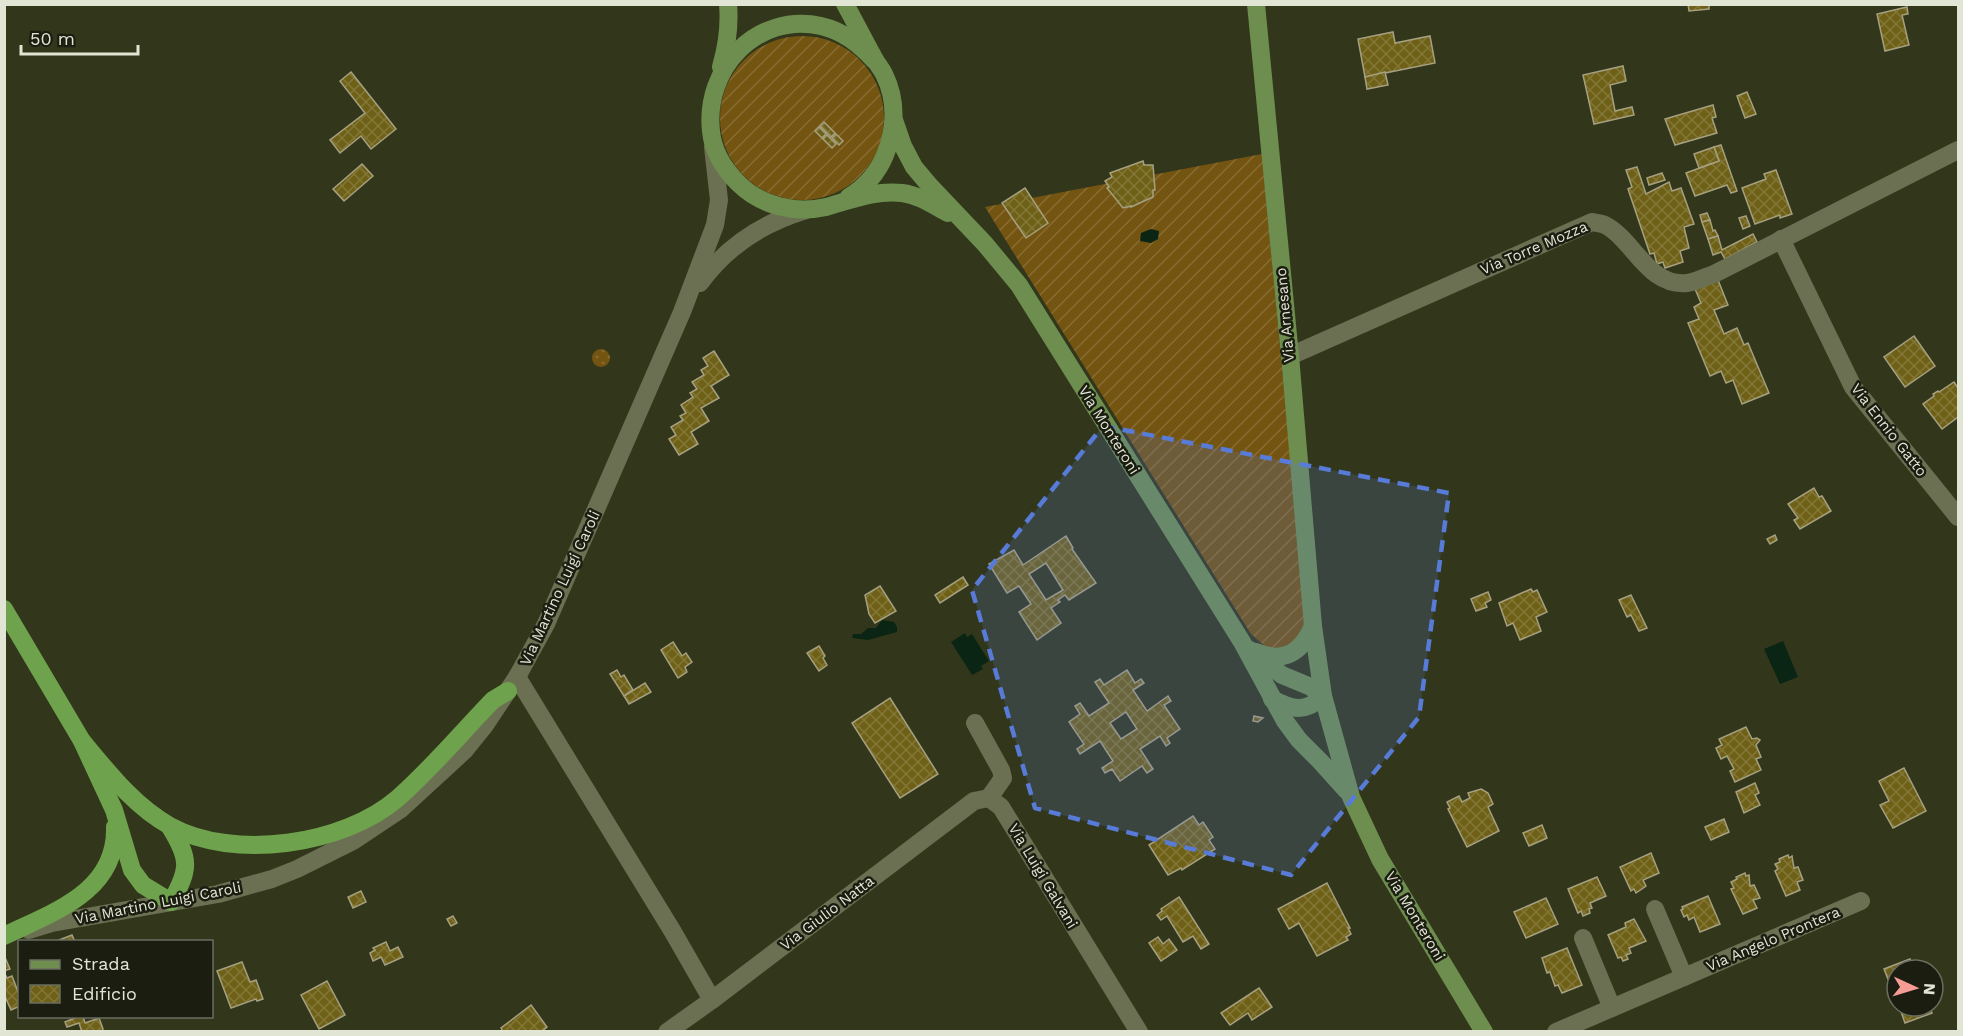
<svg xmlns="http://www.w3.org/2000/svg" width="1963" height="1036" viewBox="0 0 1963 1036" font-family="'Work Sans',sans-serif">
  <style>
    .grass { fill: url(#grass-dots) }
    .garden { fill: url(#garden-furrows) }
    .water { fill: #0b2514 }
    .building { fill: url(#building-cross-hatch); stroke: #a6a080; stroke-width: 1.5; fill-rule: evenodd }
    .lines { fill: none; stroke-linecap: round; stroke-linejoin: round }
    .minor { stroke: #6b7052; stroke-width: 18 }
    .major { stroke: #6d8e4f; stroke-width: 18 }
    .highway { stroke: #6ea24d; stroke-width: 18 }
    .marked { fill: #587bd7; fill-opacity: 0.2; stroke: #587bd7; stroke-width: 4.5; stroke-dasharray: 12 8; stroke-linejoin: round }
    .labels { text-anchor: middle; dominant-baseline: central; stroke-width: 5; stroke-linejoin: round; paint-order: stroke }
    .street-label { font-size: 15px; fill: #e1e5d4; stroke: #1b1d11 }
  </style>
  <defs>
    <pattern id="grass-dots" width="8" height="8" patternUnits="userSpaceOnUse" patternTransform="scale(1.5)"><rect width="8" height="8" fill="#745411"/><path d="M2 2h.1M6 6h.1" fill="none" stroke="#886c33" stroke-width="1.8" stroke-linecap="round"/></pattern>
    <pattern id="garden-furrows" width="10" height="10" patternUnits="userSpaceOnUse" patternTransform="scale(1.5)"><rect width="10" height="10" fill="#745411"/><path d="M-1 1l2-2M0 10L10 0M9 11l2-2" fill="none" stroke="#886c33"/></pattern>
    <pattern id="building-cross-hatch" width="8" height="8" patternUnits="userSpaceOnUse" patternTransform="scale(1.5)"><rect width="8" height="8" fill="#6e6016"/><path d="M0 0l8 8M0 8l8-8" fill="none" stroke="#827737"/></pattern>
  </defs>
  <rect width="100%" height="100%" fill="#32371b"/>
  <circle class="grass" cx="601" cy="358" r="9"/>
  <g class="garden">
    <circle cx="802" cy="118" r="82"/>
    <path d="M1262,154L1304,603L1305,625L1291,648H1267L1251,634L985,207Z"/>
  </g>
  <g class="water">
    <path d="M1151,229L1159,231L1158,239L1151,243L1140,241L1141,233Z"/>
    <path d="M882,620L894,622L897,627V632L868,640L852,638L853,634H861L868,628H876Z"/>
    <path d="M965,633L967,637L972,634L989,661L981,666L983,669L972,675L951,642Z"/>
    <path d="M1783,641L1798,677L1780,684L1764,649Z"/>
  </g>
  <g class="building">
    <path d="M1688,4H1709V9L1689,11Z"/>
    <path d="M1907,7L1908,14L1902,15L1909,45L1885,51L1877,14Z"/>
    <path d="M1393,32L1395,43L1430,36L1435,63L1365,77L1358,39Z"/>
    <path d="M1623,66L1626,81L1610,85L1615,111L1632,107L1634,115L1594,124L1583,75Z"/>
    <path d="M351,72L396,129L371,149L361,136L340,153L330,140L365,113L340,81Z"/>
    <path d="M1385,72L1388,85L1367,89L1365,77Z"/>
    <path d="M1747,92L1756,114L1745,118L1737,96Z"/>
    <path d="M1713,105L1716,117L1712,118L1717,133L1675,145L1665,119Z"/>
    <path d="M824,122L835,133L831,137L820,126Z"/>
    <path d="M819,127L826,134L822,138L815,131Z"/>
    <path d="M836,134L843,141L839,145L832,138Z"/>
    <path d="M827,135L836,144L832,148L823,139Z"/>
    <path d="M1721,145L1737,191L1731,193L1727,185L1695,196L1686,173L1719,161L1714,147Z"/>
    <path d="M1714,147L1719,161L1699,168L1694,154Z"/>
    <path d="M1143,161L1144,165H1153L1155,190H1153V197L1131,207V206L1123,208L1107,188L1109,187L1105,181L1112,177L1110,173Z"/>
    <path d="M362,164L373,176L344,201L333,189Z"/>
    <path d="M1637,167L1646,194L1669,182L1672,191L1681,188L1694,224L1684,227L1689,248L1680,251L1683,262L1665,268L1663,262L1657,264L1654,253L1650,254L1628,189L1632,187L1626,170Z"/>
    <path d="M1776,170L1792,214L1780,218V215L1755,224L1742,188L1766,179L1764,174Z"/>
    <path d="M1662,173L1665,180L1649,185L1647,178Z"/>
    <path d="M1025,188L1048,223L1026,238L1002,203Z"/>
    <path d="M1707,213L1710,220L1702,222L1700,215Z"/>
    <path d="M1746,216L1750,226L1743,229L1739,218Z"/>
    <path d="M1710,220L1713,231L1715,230L1718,236L1708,239L1702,222Z"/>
    <path d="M1753,234L1757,242L1725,259L1721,252L1713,255L1708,239L1718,236L1722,250Z"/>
    <path d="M1718,280L1728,305L1714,310L1724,334L1737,328L1744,345L1748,343L1769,393L1742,404L1733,380L1726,383L1721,371L1710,376L1688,323L1699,319L1694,307L1701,303L1695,289Z"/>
    <path d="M1914,336L1935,366L1905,387L1884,357Z"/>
    <path d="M714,351L729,375L711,386L719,398L701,408L709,421L691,432L698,444L679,455L669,439L676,435L671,427L683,420L680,416L686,413L681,405L693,397L690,393L697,389L692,382L704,375L701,370L708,366L703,358Z"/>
    <path d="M1954,382L1958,388V417L1942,429L1923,404L1934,396L1933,394L1938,391L1939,392Z"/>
    <path d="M1814,488L1819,497L1822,496L1831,511L1800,529L1794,520L1798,518L1788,504Z"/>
    <path d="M1775,535L1777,540L1770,544L1767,539Z"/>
    <path d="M1066,536L1073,548L1072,549L1096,583L1069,600L1065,595L1058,600L1060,602L1051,608L1061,623L1037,640L1019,612L1031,604L1019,586L1007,593L989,564L1014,550L1023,565ZM1046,563L1063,590L1046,600L1029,574Z"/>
    <path d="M963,577L968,585L940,603L935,595Z"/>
    <path d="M880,586L896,611L875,623L869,614L865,595Z"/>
    <path d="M1531,589L1533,592L1537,590L1547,612L1536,617L1541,631L1520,640L1513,623L1507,626L1499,603Z"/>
    <path d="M1488,592L1491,600L1485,603L1487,607L1476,611L1471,599Z"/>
    <path d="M1631,595L1647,628L1639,631L1631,615L1627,617L1619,600Z"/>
    <path d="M673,642L682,656L686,653L692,662L685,667L687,672L678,678L661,650Z"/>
    <path d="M819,646L825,656L823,658L827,665L819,671L807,653Z"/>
    <path d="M617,670L621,677L624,675L633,690L624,696L610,674Z"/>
    <path d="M1127,670L1135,683L1141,679L1144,683L1133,690L1147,711L1168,696L1171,701L1164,705L1180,729L1167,738L1170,743L1166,746L1160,736L1140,749L1153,769L1147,773L1142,766L1120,781L1112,769L1105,773L1102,768L1113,761L1100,741L1080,754L1077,749L1084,744L1069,722L1080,714L1075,706L1080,703L1089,716L1109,703L1095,682L1100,679L1104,685ZM1126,712L1137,729L1121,739L1110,723Z"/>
    <path d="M645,683L651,692L629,704L624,696Z"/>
    <path d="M890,698L938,774L900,798L852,723Z"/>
    <path d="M1254,716L1263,718L1258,722L1253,721Z"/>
    <path d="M1746,727L1752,739L1757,738L1760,740L1756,745L1761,757L1756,759L1761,770L1735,782L1730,771L1734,769L1727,756L1721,759L1716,748L1722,745L1719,739Z"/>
    <path d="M1904,768L1926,811L1893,828L1880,805L1889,801L1879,781Z"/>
    <path d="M1755,783L1759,793L1755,795L1760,805L1744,813L1736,792Z"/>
    <path d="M1481,789L1488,793L1493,804L1488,807L1499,831L1467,847L1448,809L1450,808L1447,802L1459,796L1462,802L1470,798L1468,793Z"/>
    <path d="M1193,816L1199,825L1203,822L1213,837L1209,840L1215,849L1182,870L1181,868L1168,875L1149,845Z"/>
    <path d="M1724,819L1729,832L1711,840L1705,827Z"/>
    <path d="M1542,825L1547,838L1529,846L1523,833Z"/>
    <path d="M1651,853L1659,873L1643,880L1646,886L1636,893L1634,889L1631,891L1620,867Z"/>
    <path d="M1788,855L1789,858L1792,856L1794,868L1798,867L1803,880L1797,882L1800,890L1786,896L1775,871L1778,869L1775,864L1780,862L1779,859Z"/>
    <path d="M1745,873L1746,876L1749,875L1750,886L1754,885L1760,898L1753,900L1757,908L1743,914L1731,889L1734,888L1731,882L1737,879L1736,877Z"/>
    <path d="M1597,877L1606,896L1590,903L1592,908L1589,909L1590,913L1583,916L1581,911L1578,913L1568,889Z"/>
    <path d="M1327,883L1350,928H1348L1351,934L1346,937L1348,940L1317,956L1299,923L1289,929L1278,909Z"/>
    <path d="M361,891L366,902L353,908L348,897Z"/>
    <path d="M1708,896L1720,924L1700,932L1694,917L1689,920L1687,915L1684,917L1681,910L1683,909L1682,907Z"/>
    <path d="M1179,897L1209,944L1201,949L1193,936L1183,942L1167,916L1161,920L1157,915L1162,911L1161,909Z"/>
    <path d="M1546,898L1558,924L1526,938L1514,912Z"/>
    <path d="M453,916L457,923L451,926L447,919Z"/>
    <path d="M1634,919L1646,941L1629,948L1631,953L1626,955L1628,959L1623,961L1621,957L1618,958L1608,935L1626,927L1625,923Z"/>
    <path d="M72,935L75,942H59V940Z"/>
    <path d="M1158,937L1163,944L1169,939L1177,950L1161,961L1149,943Z"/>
    <path d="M386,942L390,951L398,947L403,957L385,965L381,957L373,961L370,953L375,950L373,948Z"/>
    <path d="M1567,948L1582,985L1562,993L1558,985L1555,986L1550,972L1547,973L1542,958Z"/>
    <path d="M4,955L10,969L4,971Z"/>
    <path d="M1910,959L1915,970H1897V1002L1884,969Z"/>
    <path d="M242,962L250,982L256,980L263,999L257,1001L256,999L231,1008L217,971Z"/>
    <path d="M4,972L7,978L12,976L20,997V1006L11,1010L4,994Z"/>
    <path d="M327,981L345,1015L319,1029L301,995Z"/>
    <path d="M1259,988L1272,1007L1252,1020L1248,1013L1230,1025L1221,1013Z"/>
    <path d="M531,1005L547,1027L541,1032H503L501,1028Z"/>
    <path d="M1899,1006H1929L1932,1013L1905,1023Z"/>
    <path d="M80,1016H83L85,1023L99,1018L103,1029L101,1032H82L79,1023L67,1027L65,1022Z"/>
  </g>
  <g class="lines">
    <g class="minor">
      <path d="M1781,239L1853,387L1958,517"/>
      <path d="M700,283C727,246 762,223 806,210"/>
      <path d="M1290,356L1592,222C1596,223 1601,223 1605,225C1634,240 1648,287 1687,283C1696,282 1705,277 1714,274L1958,150"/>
      <path d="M517,677L673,932L712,1000"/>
      <path d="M975,723L1001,770L1003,778L989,798L1001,807L1139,1032"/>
      <path d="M1655,909L1684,977"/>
      <path d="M29,930L52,923L218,894L272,879L297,869L353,841L401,809L464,751L485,725L517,677L546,624L682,312L715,225L719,200L713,147"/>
      <path d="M1583,938L1612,1008"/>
      <path d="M667,1032L712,1000L974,801L989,798"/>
      <path d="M1556,1032L1861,901"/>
    </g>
    <g class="major">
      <path d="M845,4C855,22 864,40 874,58C877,64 881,68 884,74C897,100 896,129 885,155C878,172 865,187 849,197"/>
      <path d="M1256,4L1290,356L1313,626L1323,696L1351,797L1380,859L1484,1032"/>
      <path d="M874,60C859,44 843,31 821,26C756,12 704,69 711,131C713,151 724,169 738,183C761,206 795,214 826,207C851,200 875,190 902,193C919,195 933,205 948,213"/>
      <path d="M721,67C727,46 730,26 728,4"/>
      <path d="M894,120L903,146L914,167L930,186L985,244L1019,285L1242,642L1285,721L1299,740L1320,761L1347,791"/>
      <path d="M1250,650L1282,675L1311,687L1323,696"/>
      <path d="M1256,652C1284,664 1302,652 1313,626"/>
      <path d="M1272,699C1292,710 1306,713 1323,696"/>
    </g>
    <g class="highway">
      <path d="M4,609L82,741L114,810L132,870L143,885L171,902C190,869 190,859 170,827"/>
      <path d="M82,741C108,772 134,806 170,826C234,861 344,845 398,798C432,768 462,732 493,700L508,691"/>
      <path d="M4,936C53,912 117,892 115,827"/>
    </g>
  </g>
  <path class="marked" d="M1103,426L1449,493L1419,717L1291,875L1035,808L972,590Z"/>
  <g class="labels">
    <g class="street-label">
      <text transform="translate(1534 248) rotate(-23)">Via Torre Mozza</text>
      <text transform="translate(1285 315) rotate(-95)">Via Arnesano</text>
      <text transform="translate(1109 430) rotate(58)">Via Monteroni</text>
      <text transform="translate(1889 430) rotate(52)">Via Ennio Gatto</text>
      <text transform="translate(560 588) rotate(-65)">Via Martino Luigi Caroli</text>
      <text transform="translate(1043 876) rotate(59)">Via Luigi Galvani</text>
      <text transform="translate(158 903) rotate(-11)">Via Martino Luigi Caroli</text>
      <text transform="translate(827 913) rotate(-37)">Via Giulio Natta</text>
      <text transform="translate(1415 916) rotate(59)">Via Monteroni</text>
      <text transform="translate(1773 939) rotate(-23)">Via Angelo Prontera</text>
    </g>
  </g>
  <rect width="1963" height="1036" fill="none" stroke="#e1e5d4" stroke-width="12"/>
  <rect x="18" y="940" width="195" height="78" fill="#1b1d11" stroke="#6a6d5f" stroke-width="1.5"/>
  <rect x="30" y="960" width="30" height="9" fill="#6d8e4f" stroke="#6a6d5f" stroke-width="1.5"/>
  <text x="72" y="970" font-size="18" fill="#e1e5d4">Strada</text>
  <rect x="30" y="985" width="30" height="18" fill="url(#building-cross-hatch)" stroke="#6a6d5f" stroke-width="1.5"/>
  <text x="72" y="1000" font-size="18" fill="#e1e5d4">Edificio</text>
  <g transform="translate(1915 988) rotate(94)"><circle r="28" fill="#1b1d11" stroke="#6a6d5f" stroke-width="1.5"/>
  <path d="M0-4.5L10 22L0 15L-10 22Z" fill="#f59c94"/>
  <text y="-9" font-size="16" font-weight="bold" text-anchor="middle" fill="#e1e5d4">N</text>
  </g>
  <path d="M21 45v9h117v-9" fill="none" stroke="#e1e5d4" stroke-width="3"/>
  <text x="30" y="45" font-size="18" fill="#e1e5d4" stroke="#1b1d11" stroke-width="4.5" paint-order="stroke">50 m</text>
</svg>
